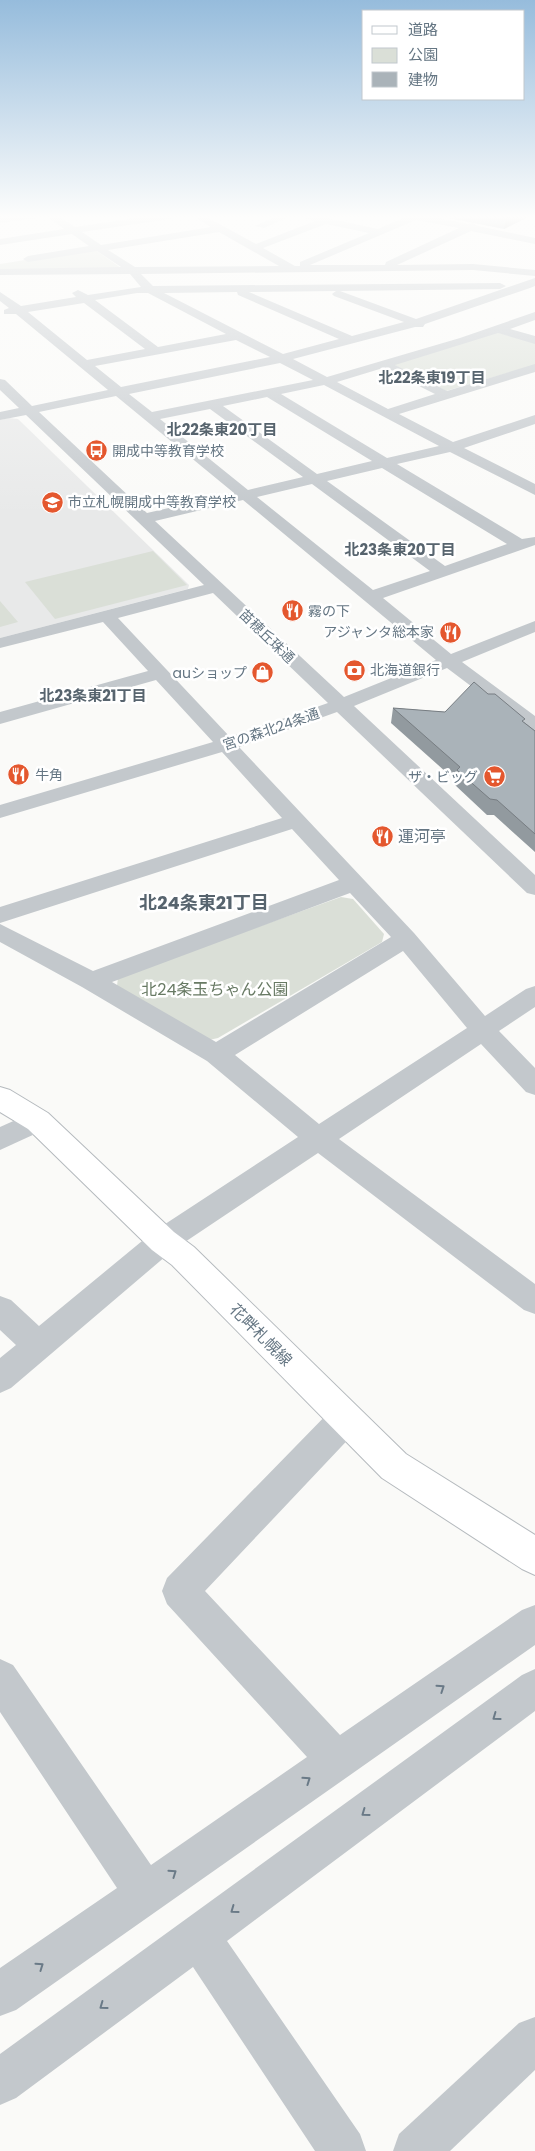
<svg xmlns="http://www.w3.org/2000/svg" width="535" height="2151" viewBox="0 0 535 2151" font-family="Poppins,'Noto Sans JP',sans-serif">
  <style>
    .built { fill: #e8e9e9 }
    .green { fill: #dadfd7 }
    .lines { fill: none; stroke-linecap: round; stroke-linejoin: round }
    .major-casing { stroke: #b5babe; stroke-width: 2 }
    .minor { fill: #c3c8cc; fill-rule: evenodd }
    .major { fill: #fff; fill-rule: evenodd }
    .wall { fill: #929a9f }
    .shaded-wall { fill: #777d82 }
    .building { fill: #aab3b9; stroke: #777d82 }
    .oneway { stroke: #6a7a87 }
    .labels { text-anchor: middle; dominant-baseline: central; stroke-width: 5; stroke-linejoin: round; paint-order: stroke }
    .far-poi-label { font-size: 14px; fill: #657683; stroke: #fff; text-anchor: start }
    .far-street-label { font-size: 14px; fill: #657683; stroke: #fff }
    .far-neighbourhood-label { font-size: 15px; font-weight: bold; fill: #57646e; stroke: #fff }
    .poi-label { font-size: 16px; fill: #657683; stroke: #fff; text-anchor: start }
    .park-label { font-size: 16px; fill: #687a64; stroke: #fff }
    .street-label { font-size: 16px; fill: #657683; stroke: #fff }
    .neighbourhood-label { font-size: 18px; font-weight: bold; fill: #57646e; stroke: #fff }
  </style>
  <rect width="100%" height="100%" fill="#fafaf8"/>
  <path class="built" d="M9,418L18,419L189,585L188,589L0,638V420Z"/>
  <g class="green">
    <path d="M94,249L121,268L0,270V264Z"/>
    <path d="M496,332L535,343V365L446,391L392,364Z"/>
    <path d="M153,551L187,585L55,619L25,582Z"/>
    <path d="M0,601L18,622L0,627Z"/>
    <path d="M341,897L353,899L384,934L382,942L218,1038L209,1040L117,986L118,977Z"/>
  </g>
  <g class="lines">
    <defs>
      <path id="major" d="M0,1087L10,1090L48,1113L174,1232L194,1247L406,1454L535,1535V1575L522,1569L382,1478L172,1265L152,1250L28,1129L0,1112Z"/>
    </defs>
    <use href="#major" class="major-casing"/>
    <g class="minor">
      <path d="M14,215H41L36,218L0,223V217Z"/>
      <path d="M45,215H57L75,227L156,215H181L176,218L82,232L101,245L211,227L191,215H203L256,244L315,221L293,215H313L378,229L405,217L403,215H424L468,224L473,223L478,226L535,238V244L471,231L397,265L473,264L535,270V276L473,270L141,274L153,286L500,283L506,286L500,289L340,291L416,319L535,278V286L530,288L425,324L423,327H415L293,359L327,377L460,338L535,312V320L510,329L535,336V344L498,333L395,365L447,391L535,364V372L399,414L453,442L535,415V424L464,448L535,484V495L450,452L397,464L522,539L535,537V545L383,598L451,654L535,621V632L462,662L535,716V731L528,729L447,668L354,706L535,875V895L527,893L337,712L239,747L414,933L485,1016L526,989L535,986V1007L499,1031L535,1068V1095L526,1092L481,1044L339,1139L535,1284V1314L524,1310L318,1153L173,1250L11,1388L0,1393V1358L16,1345L0,1330V1296L11,1300L39,1326L153,1232L298,1137L207,1061L82,987L0,942V924L93,971L339,880L292,829L0,923V907L282,818L222,752L0,818V805L213,742L156,680L0,724V712L148,671L103,622L0,648V638L204,585L26,415L0,420V412L19,408L0,390V379L5,380L32,406L108,390L16,314H4V310L9,308L0,301V292L21,306L76,297L72,293L78,290L88,295L141,287L130,274L0,275V269L121,267L97,251L28,262L23,259L28,256L89,246L72,234L0,245V239L64,229ZM416,220L459,228L386,262L385,265H310ZM326,224L369,233L300,262V266H295L263,248ZM219,232L279,266L135,267L108,250ZM336,291L332,294L334,296L404,322L352,336L249,292ZM237,292L238,295L339,339L283,354L164,293ZM137,293H148L226,334L158,347L95,300ZM84,303L145,349L87,360L28,312ZM236,340L270,357L121,387L95,366ZM280,363L313,380L152,412L129,394ZM383,368L435,394L388,409L337,382ZM324,385L439,446L387,458L281,394ZM116,396L234,493L147,513L39,412ZM267,397L372,461L317,474L223,406ZM210,409L303,477L248,490L160,419ZM382,468L507,544L445,566L327,481ZM312,484L430,571L373,590L257,497ZM243,500L436,660L344,697L155,521ZM213,593L328,703L230,737L118,618ZM350,893L391,937L216,1042L112,982ZM403,951L467,1028L319,1124L235,1055Z"/>
      <path d="M279,215H293L264,228L255,226Z"/>
      <path d="M38,1110L48,1114L52,1121L48,1128L0,1150V1127Z"/>
      <path d="M346,1403L358,1407L362,1418L358,1429L205,1591L340,1735L522,1610L535,1605V1645L16,2010L0,2016V1968L117,1888L0,1712V1659L13,1665L151,1865L307,1757L167,1604L162,1591L167,1578L334,1407Z"/>
      <path d="M535,1669V1711L227,1941L360,2134L366,2151H315L193,1967L16,2098L0,2105V2054L522,1675Z"/>
      <path d="M535,2017V2070L450,2151H393L399,2134L519,2023Z"/>
    </g>
    <use href="#major" class="major"/>
  </g>
  <g class="wall">
    <path d="M433,215H532L504,229Z"/>
    <path d="M393,708L445,712L524,722L535,731V852L494,815H487L455,785L456,781L391,723Z"/>
  </g>
  <path class="shaded-wall" d="M507,215H532L504,229L506,216Z"/>
  <path class="building" d="M474,682L488,694H495L525,719L522,721L535,731V834L497,800L490,799L457,770L460,767L393,708L445,712Z"/>
  <defs><path id="oneway-chevron" d="M-2-3.5L2.5 0L-2 3.5" fill="none" stroke-width="1.6" stroke-linecap="round" stroke-linejoin="round" transform="scale(1.25)"/></defs>
  <g class="oneway">
    <use href="#oneway-chevron" transform="translate(441 1688) rotate(-34)"/>
    <use href="#oneway-chevron" transform="translate(496 1717) rotate(144)"/>
    <use href="#oneway-chevron" transform="translate(307 1780) rotate(-35)"/>
    <use href="#oneway-chevron" transform="translate(365 1813) rotate(144)"/>
    <use href="#oneway-chevron" transform="translate(173 1873) rotate(-35)"/>
    <use href="#oneway-chevron" transform="translate(234 1910) rotate(144)"/>
    <use href="#oneway-chevron" transform="translate(40 1966) rotate(-35)"/>
    <use href="#oneway-chevron" transform="translate(103 2006) rotate(144)"/>
  </g>
  <linearGradient id="sky" x2="0" y2="1"><stop stop-color="#96bcdc"/><stop offset="0.42" stop-color="#fdfdfc"/><stop offset="1" stop-color="#fdfdfc" stop-opacity="0"/></linearGradient>
  <rect width="535" height="516" fill="url(#sky)"/>
  <defs>
    <symbol id="bus-disc" viewBox="-11 -11 22 22"><circle r="9.5" fill="#e4572e" stroke="#fff"/><path d="M-5-6H5V4H4V6H2V4H-2V6H-4V4H-5ZM-3.5-4V0h7V-4ZM-3.5 1.2v1.5H-2V1.2ZM2 1.2v1.5H3.5V1.2Z" fill="#fff"/></symbol>
    <symbol id="school-disc" viewBox="-11 -11 22 22"><circle r="9.5" fill="#e4572e" stroke="#fff"/><path d="M0-5L7-2L0 1L-7-2ZM-4 1L0 2.5L4 1V4Q0 6-4 4Z" fill="#fff"/></symbol>
    <symbol id="restaurant-disc" viewBox="-11 -11 22 22"><circle r="9.5" fill="#e4572e" stroke="#fff"/><path d="M-5-6h1v4h1v-4h1v4h1v-4h1v5L-1.5 .5V6h-2V.5L-5-1ZM5-6V6H3V1.5H1.5Q1.5-4 5-6Z" fill="#fff"/></symbol>
    <symbol id="bank-disc" viewBox="-11 -11 22 22"><circle r="9.5" fill="#e4572e" stroke="#fff"/><path d="M-6-4H6V4H-6ZM0-2.3a2.3 2.3 0 1 0 0 4.6a2.3 2.3 0 1 0 0-4.6Z" fill="#fff"/></symbol>
    <symbol id="shop-disc" viewBox="-11 -11 22 22"><circle r="9.5" fill="#e4572e" stroke="#fff"/><path d="M-5-2.5h2.3a2.7 3.5 0 0 1 5.4 0H5L5.5 6h-11ZM-1.5-2.5h3a1.5 2.3 0 0 0-3 0Z" fill="#fff"/></symbol>
    <symbol id="supermarket-disc" viewBox="-11 -11 22 22"><circle r="9.5" fill="#e4572e" stroke="#fff"/><path d="M-6-5.5h2.5l.6 2H6L4.5 2H-2.5L-4.4-4H-6ZM-1.5 3.2a1.3 1.3 0 1 0 .1 0ZM3 3.2a1.3 1.3 0 1 0 .1 0Z" fill="#fff"/></symbol>
  </defs>
  <g fill-rule="evenodd">
    <use href="#bus-disc" x="84" y="438" width="25" height="25"/>
    <use href="#school-disc" x="40" y="490" width="25" height="25"/>
    <use href="#restaurant-disc" x="280" y="598" width="25" height="25"/>
    <use href="#restaurant-disc" x="438" y="620" width="25" height="25"/>
    <use href="#bank-disc" x="342" y="658" width="25" height="25"/>
    <use href="#shop-disc" x="250" y="660" width="25" height="25"/>
    <use href="#restaurant-disc" x="6" y="762" width="25" height="25"/>
    <use href="#supermarket-disc" x="482" y="764" width="25" height="25"/>
    <use href="#restaurant-disc" x="370" y="824" width="25" height="25"/>
  </g>
  <g class="labels">
    <g class="far-poi-label">
      <text x="112" y="451">開成中等教育学校</text>
      <text x="68" y="502">市立札幌開成中等教育学校</text>
      <text x="308" y="611">霧の下</text>
      <text x="434" y="632" text-anchor="end">アジャンタ総本家</text>
      <text x="370" y="670">北海道銀行</text>
      <text x="247" y="673" text-anchor="end">auショップ</text>
      <text x="35" y="775">牛角</text>
      <text x="478" y="777" text-anchor="end">ザ・ビッグ</text>
    </g>
    <g class="far-street-label">
      <text transform="translate(267 636) rotate(44)">苗穂丘珠通</text>
      <text transform="translate(271 729) rotate(-19)">宮の森北24条通</text>
    </g>
    <g class="far-neighbourhood-label">
      <text x="432" y="377">北22条東19丁目</text>
      <text x="222" y="429">北22条東20丁目</text>
      <text x="400" y="549">北23条東20丁目</text>
      <text x="93" y="695">北23条東21丁目</text>
    </g>
    <g class="poi-label">
      <text x="398" y="836">運河亭</text>
    </g>
    <g class="park-label">
      <text x="215" y="989">北24条玉ちゃん公園</text>
    </g>
    <g class="street-label">
      <text transform="translate(261 1335) rotate(45)">花畔札幌線</text>
    </g>
    <g class="neighbourhood-label">
      <text x="204" y="902">北24条東21丁目</text>
    </g>
  </g>
  <rect x="362" y="10" width="162" height="90" fill="#ffffff" stroke="#c1c8cd"/>
  <rect x="372" y="26" width="25" height="8" fill="#ffffff" stroke="#c1c8cd"/>
  <text x="408" y="35" font-size="15" fill="#657683">道路</text>
  <rect x="372" y="48" width="25" height="15" fill="#dadfd7" stroke="#c1c8cd"/>
  <text x="408" y="60" font-size="15" fill="#657683">公園</text>
  <rect x="372" y="72" width="25" height="15" fill="#aab3b9" stroke="#c1c8cd"/>
  <text x="408" y="85" font-size="15" fill="#657683">建物</text>
</svg>
